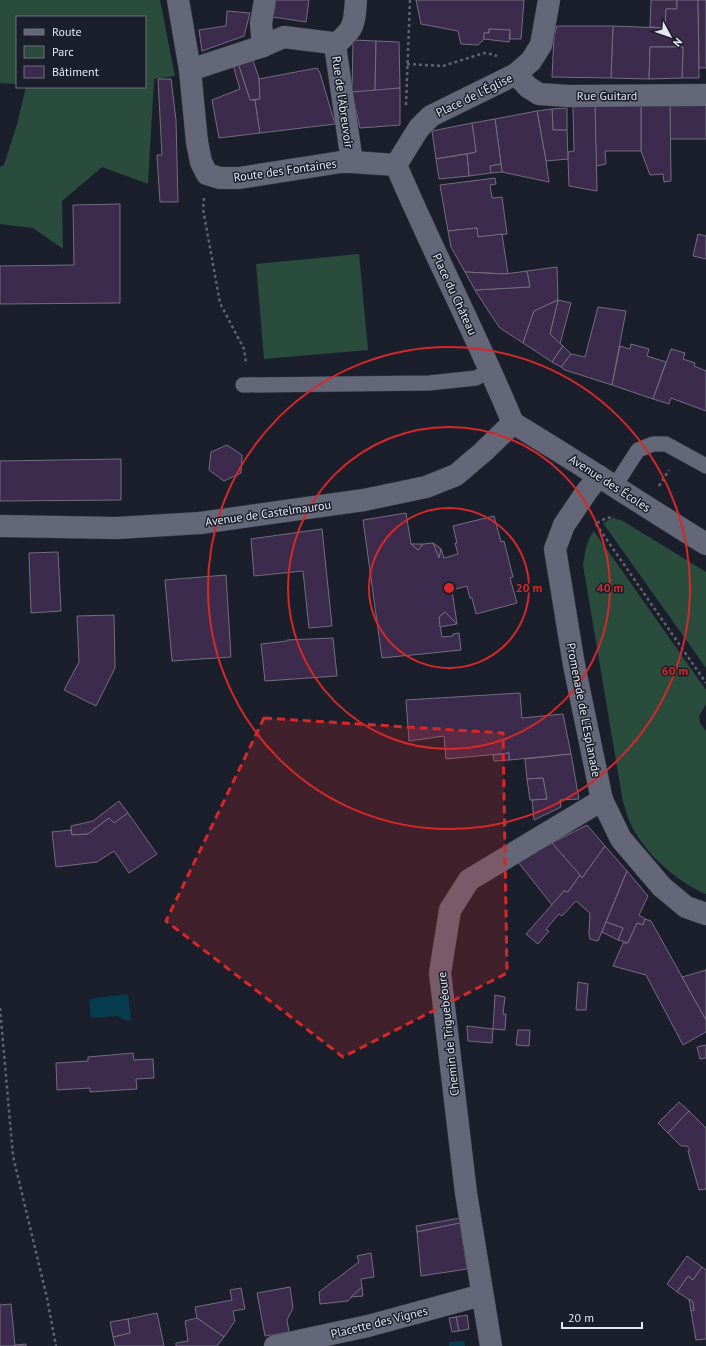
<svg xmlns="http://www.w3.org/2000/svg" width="706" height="1346" viewBox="0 0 706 1346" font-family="'PT Sans',sans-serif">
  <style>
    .green { fill: #294c3d }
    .water { fill: #073c4f }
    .building { fill: #3c2b4d; stroke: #746d7d }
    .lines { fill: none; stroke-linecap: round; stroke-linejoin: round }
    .service-casing { stroke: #373945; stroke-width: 16 }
    .minor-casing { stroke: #373945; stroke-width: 23 }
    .tertiary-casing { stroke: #373945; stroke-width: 23 }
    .path { stroke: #60636f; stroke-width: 2.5; stroke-dasharray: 3 3; stroke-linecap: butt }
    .service { stroke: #636778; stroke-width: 15 }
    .minor { stroke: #636778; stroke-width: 22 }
    .tertiary { stroke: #636778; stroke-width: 22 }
    .marked { fill: #d62828; fill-opacity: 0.2; stroke: #d62828; stroke-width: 3; stroke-dasharray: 8 5; stroke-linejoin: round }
    .ring { fill: none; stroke: #d62828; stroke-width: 2 }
    .labels { text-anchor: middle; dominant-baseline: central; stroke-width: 3; stroke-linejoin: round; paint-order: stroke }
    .street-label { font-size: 12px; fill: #e5e8f1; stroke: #1b1f2c }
    .centre { fill: #d62828; stroke: #1b1f2c; stroke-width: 2 }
    .ring-label { font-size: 12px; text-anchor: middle; font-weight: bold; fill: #d62828; stroke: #1b1f2c; stroke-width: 3; stroke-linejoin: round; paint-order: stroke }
  </style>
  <rect width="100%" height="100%" fill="#1b1f2c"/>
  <g class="green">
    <path d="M0,0H160L175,76L154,79L148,184L102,167L62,201L63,249L33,228L0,224V167L4,165L17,124L26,87H145V17H17V84L0,83Z"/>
    <path d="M359,254L368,350L264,359L256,264Z"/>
    <path d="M613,518L623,521L706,572V668L603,523Z"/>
    <path d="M594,531L706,690V704L699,716L700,723L706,731V894C676,882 641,850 629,820C627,814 625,808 623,802L583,565C585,553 586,541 594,531Z"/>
  </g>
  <g class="water">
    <path d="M128,994L131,1020L126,1021L118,1016L91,1018L89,999Z"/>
    <path d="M464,1341L465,1346H449V1342Z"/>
  </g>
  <g class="building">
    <path d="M276,0H309L306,22L273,17Z"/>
    <path d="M416,0H524L521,39H510V30L489,29V33H484V39L478,45L461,44L458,31L421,24Z"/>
    <path d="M651,0H677V9H666L665,28L650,27Z"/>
    <path d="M677,0H698L699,78H682L683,47H650L649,79L611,78L613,26L665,28L666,9H677Z"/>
    <path d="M698,0H706V68H699Z"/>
    <path d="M227,11L250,13L244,36L202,51L199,30L226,26Z"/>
    <path d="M557,26H613L611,78L552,77L554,37Z"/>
    <path d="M489,29L510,30L509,42L484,39V33H489Z"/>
    <path d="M353,40L376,41L375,91L352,92Z"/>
    <path d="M376,41L399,42L400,88L375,91Z"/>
    <path d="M650,47H683L682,78L649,79Z"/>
    <path d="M251,55L259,78L260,99L250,100L237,60Z"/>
    <path d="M237,60L250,100H255L260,133L219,138L212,100L240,89L232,62Z"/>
    <path d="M317,68L320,73L335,124L260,133L255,100L260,99L259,79Z"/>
    <path d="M158,79H171L176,120L178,202H160L157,155H162Z"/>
    <path d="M400,88V125L360,128L352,92Z"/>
    <path d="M706,100V139H670V101Z"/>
    <path d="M670,101L671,181L664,182L663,174L650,175L641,151V102Z"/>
    <path d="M641,102V151H605L606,164L596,166L595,106Z"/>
    <path d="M595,106L597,191L569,186L568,159V152L574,151L573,107Z"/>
    <path d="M567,108V130H553L552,109Z"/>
    <path d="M552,109L553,130H567L568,159L546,161L537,111Z"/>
    <path d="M537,111L546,161L549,182L502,172L501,164L495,119Z"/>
    <path d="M495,119L501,164L490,166L491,173L469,176L467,154L476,152L472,123Z"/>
    <path d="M472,123L476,152L436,159L432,131Z"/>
    <path d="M467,154L469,176L439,179L436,159Z"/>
    <path d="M501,164L502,172L491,173L490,166Z"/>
    <path d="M495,178L496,184L490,185L492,198L502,197L507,234L478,237L477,228L448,231L440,185Z"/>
    <path d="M120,204V303L0,304V266L74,265L73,205Z"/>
    <path d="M477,228L478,237L502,234L508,274L465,272L451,247L448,231Z"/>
    <path d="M698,234L706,236V259L693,256Z"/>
    <path d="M557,267L558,300L534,311L523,343L500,328L491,315L475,290L530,287L527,271Z"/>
    <path d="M527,271L530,287L475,290L465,272L505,274Z"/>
    <path d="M558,300L571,303L560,344L550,334Z"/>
    <path d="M558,300L550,334L563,346L552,362L523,343L534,311Z"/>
    <path d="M598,307L626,311L612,385L565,370L561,367L571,354L585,357Z"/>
    <path d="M631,344L649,349L647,356L666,362L653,399L612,385L620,346L630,349Z"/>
    <path d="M563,346L571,354L561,367L552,362Z"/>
    <path d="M671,349L685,353L683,359L695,363L694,366L706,371V411L671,398L669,404L653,399Z"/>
    <path d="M227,445L242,455L241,473L224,481L209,470L211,452Z"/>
    <path d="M121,459V500L0,501V461Z"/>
    <path d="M406,513L411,544L418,550L423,544L433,543L441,549L444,558L458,554L455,543H457L453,526L494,516L501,542L504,541L513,577L510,578L517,603L476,614L472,598H470L467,586L452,590L457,624L445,612L439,617L442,637L453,636V634L459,633L461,650L382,658L363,520Z"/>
    <path d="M322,529L332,626L309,628L303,571L254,576L251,539Z"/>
    <path d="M433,543L441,549L439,558Z"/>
    <path d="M411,544H423L418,550Z"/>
    <path d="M58,552L61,611L31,613L29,553Z"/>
    <path d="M226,575L231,657L172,661L165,580Z"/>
    <path d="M445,612L457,624L440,627L439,617Z"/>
    <path d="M114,615L115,668L96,706L64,690L79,662L77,616Z"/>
    <path d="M333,638L337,676L265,681L261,644L287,641V640Z"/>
    <path d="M520,693L522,718L563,714L571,754L509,760V753L446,759L444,736L409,741L406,700Z"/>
    <path d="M509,753V760L494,761L493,755Z"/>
    <path d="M571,754L579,799L560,800L561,807L534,820L532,800L547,799L543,778L527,779L525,759Z"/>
    <path d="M543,778L547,799L530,800L527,779Z"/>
    <path d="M119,801L128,813L114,823L109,818L88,834L72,835L71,826L93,821Z"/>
    <path d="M128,813L157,854L129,873L114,851L97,862L56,867L52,832L71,830L72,835L88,834L109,818L114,823Z"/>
    <path d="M587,825L605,846L582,878L552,843Z"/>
    <path d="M552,843L580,875L568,892L564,891L552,905L518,862Z"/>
    <path d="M605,846L627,871L598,941L590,939L589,934L590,913L576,901L562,916L559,914L546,929L549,931L538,944L526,934L564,891L568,892L580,875L582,878Z"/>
    <path d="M627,871L648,896L639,915L645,919L643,925L637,923L628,943L618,940L623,928L606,922Z"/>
    <path d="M645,919L651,921L706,1020V1032L683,1045L646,975L613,966L623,943H628L637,923L643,925Z"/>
    <path d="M606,922L623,928L618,940L602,932Z"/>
    <path d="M706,970V1020L682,977Z"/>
    <path d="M578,982L588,984L586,1010H576Z"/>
    <path d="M495,995L505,997L503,1014H506L505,1030L493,1029Z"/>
    <path d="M467,1026L493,1029L492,1043L468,1041Z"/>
    <path d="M518,1030H530L529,1046L516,1045Z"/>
    <path d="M706,1045V1058L700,1059L697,1047Z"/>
    <path d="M133,1053L134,1060L153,1059L154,1078L136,1079L137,1089L90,1092V1088L57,1090L56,1063L88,1061V1057Z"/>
    <path d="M679,1102L689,1111L668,1133L658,1123Z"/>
    <path d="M689,1111L706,1128V1189L699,1190L688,1151L690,1150L687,1146H681L668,1133Z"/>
    <path d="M460,1218V1223L417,1232L416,1226Z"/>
    <path d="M460,1223L467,1269L421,1276L417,1232Z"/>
    <path d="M371,1253L374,1277L361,1279L362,1287L348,1301L320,1304L319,1292L359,1262L357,1256Z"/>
    <path d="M687,1256L702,1267L693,1280L688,1276L677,1292L667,1284Z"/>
    <path d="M702,1267L706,1270V1339L696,1340L691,1311L694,1310L693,1302L677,1292L688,1276L693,1280Z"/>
    <path d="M290,1287L293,1308L287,1320L289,1332L265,1336L257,1293Z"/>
    <path d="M362,1287L363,1296L351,1297Z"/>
    <path d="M241,1288L245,1309L233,1311L235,1321L224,1337L197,1318L195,1307L232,1300L230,1290Z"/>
    <path d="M689,1299L693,1302L694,1310L691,1311Z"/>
    <path d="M11,1304L15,1346H0V1305Z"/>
    <path d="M157,1313L164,1346H115L113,1337L130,1333L128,1319Z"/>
    <path d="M467,1315L469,1329L459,1331L456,1317Z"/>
    <path d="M456,1317L459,1331L452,1332L449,1318Z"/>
    <path d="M197,1318L224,1337L217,1346H176V1343L188,1341L185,1321Z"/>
    <path d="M128,1319L130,1333L113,1337L110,1322Z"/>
    <path d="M26,1344V1346H15V1345Z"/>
  </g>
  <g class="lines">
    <defs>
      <g id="service">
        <path d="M243,385L429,383L476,378L491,370"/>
        <path d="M614,487L638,450L653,444H666L706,466"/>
      </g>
      <g id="minor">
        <path d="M265,0L261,23L263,46L284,37L332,43L335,45L352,162"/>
        <path d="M335,45C355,28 354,25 356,0"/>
        <path d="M190,70L263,46"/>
        <path d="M516,74L528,87L539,94L569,96L706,95"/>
        <path d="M396,165L419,128L431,116L516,74L531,61L541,45L549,0"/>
        <path d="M599,476L587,491L564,525L555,549L574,665L602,800L621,839L662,887L686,907L706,914"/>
        <path d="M275,1346L368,1326L482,1295"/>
        <path d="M491,1346L466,1193L440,973L450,910L469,880L602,800"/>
      </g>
      <g id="tertiary">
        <path d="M178,0L190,70L197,142L201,162L207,174L220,178H239L341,162H352L396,165C433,252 477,336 513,423"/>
        <path d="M513,423C578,462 641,504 706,544"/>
        <path d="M0,526L117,528L200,523L364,500L426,487L456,475L483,452L513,423"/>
      </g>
    </defs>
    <use href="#service" class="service-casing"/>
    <use href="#minor" class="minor-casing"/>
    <use href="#tertiary" class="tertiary-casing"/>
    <g class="path">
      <path d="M407,64L443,66L484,53L491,54L497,56"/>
      <path d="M406,105L410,0"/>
      <path d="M204,198L203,209L220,303L244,349L246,363"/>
      <path d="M659,486L669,470"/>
      <path d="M597,523L606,518L614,517"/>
      <path d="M596,524L706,683"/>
      <path d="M0,1008L13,1156L47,1298L56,1346"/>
    </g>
    <use href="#service" class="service"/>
    <use href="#minor" class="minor"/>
    <use href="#tertiary" class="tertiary"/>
  </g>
  <path class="marked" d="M264,718L503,733L507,973L343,1057L166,921Z"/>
  <g class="ring">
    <circle cx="449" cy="588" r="80"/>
    <circle cx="449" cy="588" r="161"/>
    <circle cx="449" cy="588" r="241"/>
  </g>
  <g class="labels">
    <g class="street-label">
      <text transform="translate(474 95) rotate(-26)">Place de l'Église</text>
      <text x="607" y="95">Rue Guitard</text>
      <text transform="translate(343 102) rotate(82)">Rue de l'Abreuvoir</text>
      <text transform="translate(285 170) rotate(-8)">Route des Fontaines</text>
      <text transform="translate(455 294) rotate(65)">Place du Château</text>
      <text transform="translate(610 483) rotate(33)">Avenue des Écoles</text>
      <text transform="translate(268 513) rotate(-8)">Avenue de Castelmaurou</text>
      <text transform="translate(584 710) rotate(79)">Promenade de L'Esplanade</text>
      <text transform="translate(448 1034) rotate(-96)">Chemin de Triguebéoure</text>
      <text transform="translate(379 1322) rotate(-14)">Placette des Vignes</text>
    </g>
  </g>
  <circle cx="449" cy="588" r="6" class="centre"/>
  <g class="ring-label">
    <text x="529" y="592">20 m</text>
    <text x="610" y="592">40 m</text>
    <text x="675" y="675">60 m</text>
  </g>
  <rect x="16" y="16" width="130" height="72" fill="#1b1f2c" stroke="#6c6f7b"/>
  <rect x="24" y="29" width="20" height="6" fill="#636778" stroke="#6c6f7b"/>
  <text x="52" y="36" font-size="12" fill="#e5e8f1">Route</text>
  <rect x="24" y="46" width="20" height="12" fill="#294c3d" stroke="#6c6f7b"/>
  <text x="52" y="56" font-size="12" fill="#e5e8f1">Parc</text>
  <rect x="24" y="66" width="20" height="12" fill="#3c2b4d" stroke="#6c6f7b"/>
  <text x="52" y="76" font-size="12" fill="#e5e8f1">Bâtiment</text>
  <g transform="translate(670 36) rotate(130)" stroke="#1b1f2c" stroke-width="3" paint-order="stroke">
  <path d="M0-3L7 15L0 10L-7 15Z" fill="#e5e8f1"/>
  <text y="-6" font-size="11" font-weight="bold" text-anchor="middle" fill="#e5e8f1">N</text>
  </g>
  <path d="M562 1322v6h80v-6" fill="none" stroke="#e5e8f1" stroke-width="2"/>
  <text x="568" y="1322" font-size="12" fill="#e5e8f1" stroke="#1b1f2c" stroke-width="3" paint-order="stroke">20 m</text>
</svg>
